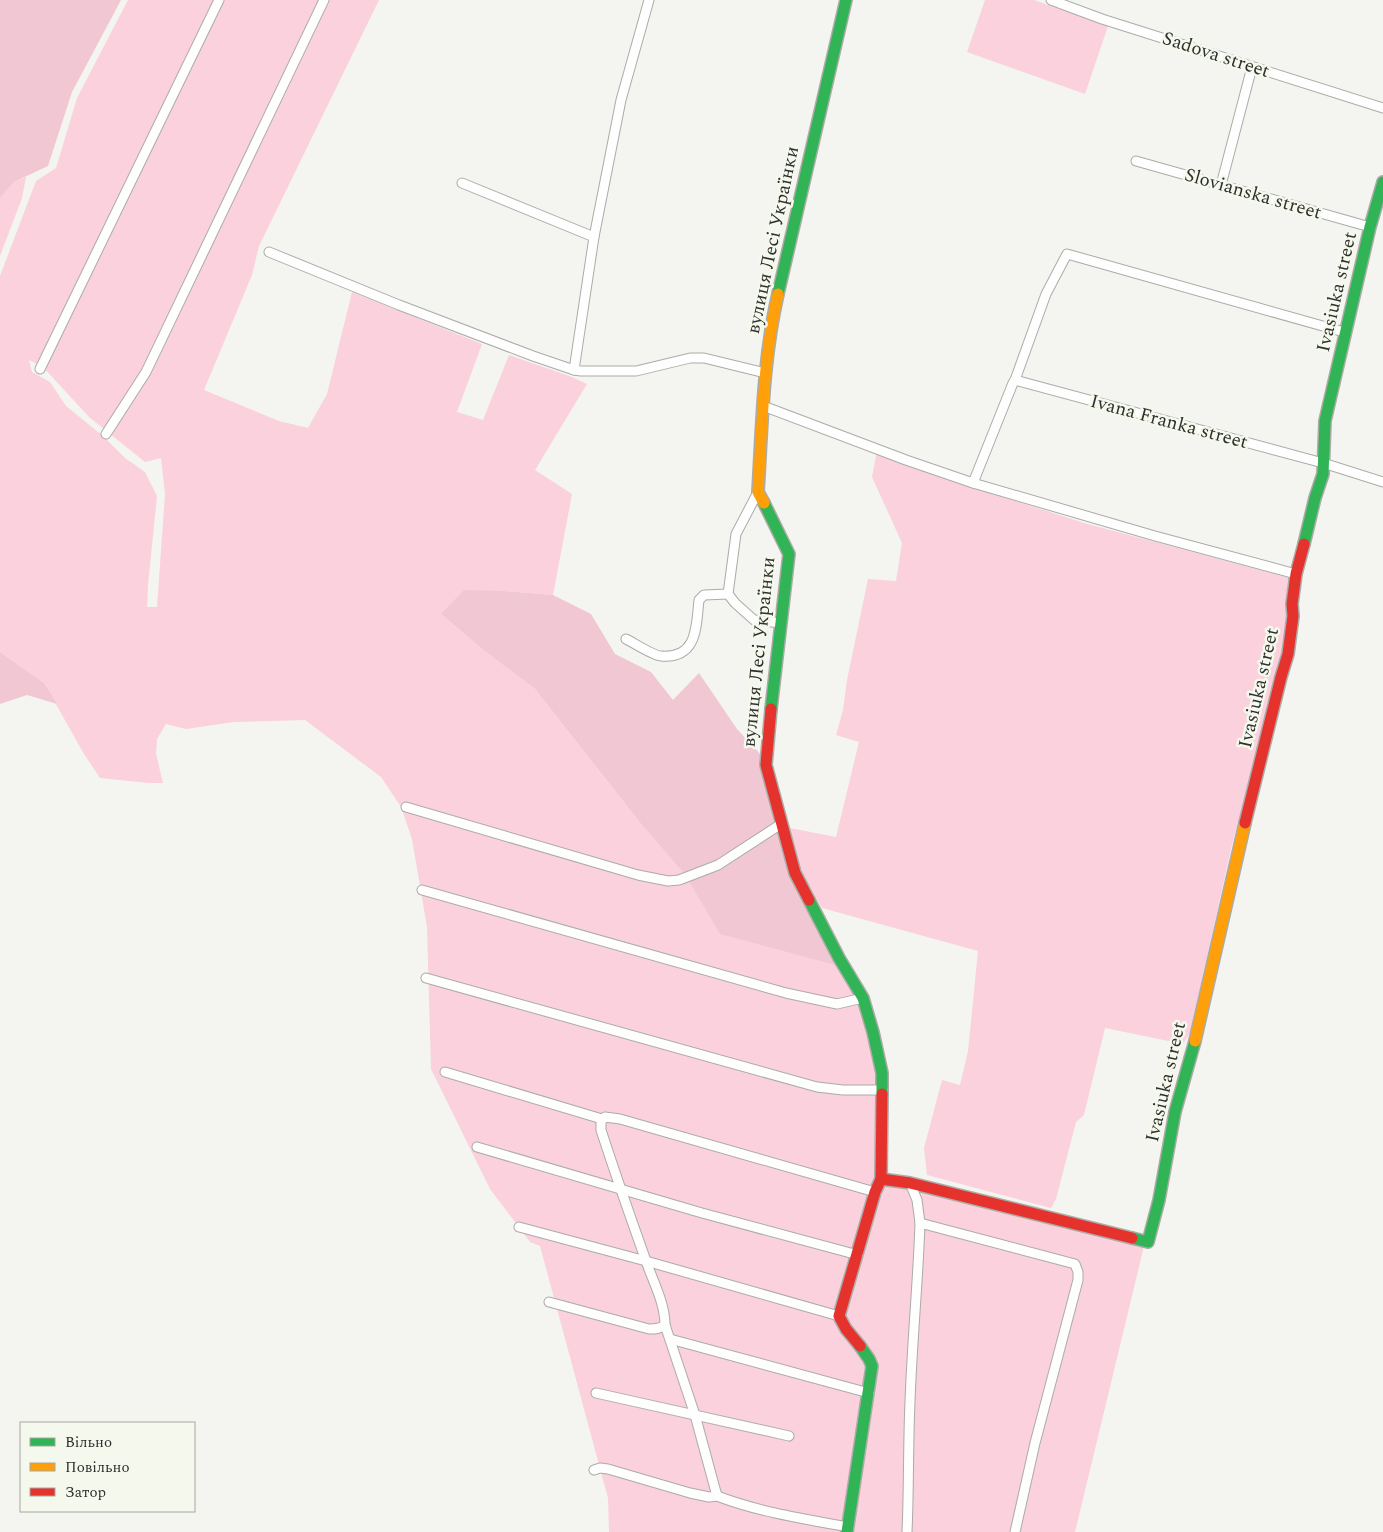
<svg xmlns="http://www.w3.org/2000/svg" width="1383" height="1532" viewBox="0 0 1383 1532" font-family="Spectral,serif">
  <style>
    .green { fill: #fad1dd; fill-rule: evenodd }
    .forest { fill: #f0c7d3 }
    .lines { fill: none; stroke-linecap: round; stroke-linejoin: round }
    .street-casing { stroke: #abaca7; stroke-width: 11 }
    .fast-casing { stroke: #abaca7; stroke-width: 14 }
    .slow-casing { stroke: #abaca7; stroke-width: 14 }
    .jam-casing { stroke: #abaca7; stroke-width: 14 }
    .street { stroke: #fdfefd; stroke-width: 9 }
    .fast { stroke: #30b455; stroke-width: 11 }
    .slow { stroke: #ff9f0a; stroke-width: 11 }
    .jam { stroke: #e5322d; stroke-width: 11 }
    .labels { text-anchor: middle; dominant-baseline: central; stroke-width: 5; stroke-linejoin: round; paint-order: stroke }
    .street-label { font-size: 19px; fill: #2f302c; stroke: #f5f8ed }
  </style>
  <rect width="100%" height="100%" fill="#f4f5f0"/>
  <g class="green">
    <path d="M128,0H379L259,246L252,275L204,390L279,421L308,428L327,394L352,292L482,344L457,412L483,420L509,355L572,377L587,384L535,470L572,494L553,595L504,591L441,614L482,649L535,689L642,825L686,876L843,967L864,1011L881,1079L877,1183L931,1186L1145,1242L1075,1532H609L608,1498L540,1246L530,1242L490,1189L431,1069L427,927L412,839L401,807L381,777L305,720L234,722L186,729L166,724L157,739L156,754L163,783H148L100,778L84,754L44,683L0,652V276L36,181L56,168L77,98ZM29,360L43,367L89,417L145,462L161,458L165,494L157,607H147L148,585L157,496L145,472L125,458L103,436L66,406L50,382L32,372Z"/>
    <path d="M985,0H1034L1108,26L1085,94L967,52Z"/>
    <path d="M26,177L22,198L0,256V198L14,182Z"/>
    <path d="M877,451L944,478L1084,523L1290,578L1285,653L1277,674L1231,849L1190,1033L1183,1044L1105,1028L1084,1115L1076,1122L1056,1199L1051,1208L927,1175L924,1148L942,1080L960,1085L968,1051L978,951L822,908L800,869L790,828L836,837L859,742L836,735L843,710L847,680L868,579L896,581L902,543L872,477Z"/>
  </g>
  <g class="forest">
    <path d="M0,0H121L72,92L48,166L14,182L0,198Z"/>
    <path d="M464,590L504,591L553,595L591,614L615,654L651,672L673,700L699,673L737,729L762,756L790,863L843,967L720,934L686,876L642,825L535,689L482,649L441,614Z"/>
    <path d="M0,652L44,683L57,704L27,695L0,704Z"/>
  </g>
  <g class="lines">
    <defs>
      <g id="street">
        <path d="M649,0L621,100L594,237L574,370L581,371H636L690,358H704L765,373"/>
        <path d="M1051,0L1102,19L1383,108"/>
        <path d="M1136,161L1370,227"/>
        <path d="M462,183L594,237"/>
        <path d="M1221,185L1252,67"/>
        <path d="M269,252L399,305L533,356L574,370"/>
        <path d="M40,369L219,0"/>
        <path d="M1015,380L1323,463L1383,482"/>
        <path d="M763,406L906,460L973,483"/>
        <path d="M106,434L146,372L324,0"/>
        <path d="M758,492L736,534L728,594L735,603L754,620L781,623"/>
        <path d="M1296,574L1155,536L973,483L1013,383L1015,380L1046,294L1067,254L1344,332"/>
        <path d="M626,639C634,643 654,656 661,656C698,659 696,626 699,600L704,595L728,594"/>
        <path d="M406,807L638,875L668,881L679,880L718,865L781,824"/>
        <path d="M422,890L786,993L837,1004L863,998"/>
        <path d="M426,978L817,1087L843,1090H883"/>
        <path d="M445,1072L602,1119"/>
        <path d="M477,1147L702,1213L858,1255"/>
        <path d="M910,1183L917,1200L920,1223"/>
        <path d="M519,1227L646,1261L839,1316"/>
        <path d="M549,1302L649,1329C655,1329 660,1329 665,1325C665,1302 652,1280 645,1258C630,1216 615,1173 601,1130V1121L605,1117L620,1119L875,1192"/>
        <path d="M670,1339L869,1393"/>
        <path d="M596,1393L789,1436"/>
        <path d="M594,1470L600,1468L608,1469L690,1493L709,1497L717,1496L695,1415L665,1325"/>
        <path d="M717,1496C759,1512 804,1519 848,1527"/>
        <path d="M907,1532C909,1489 908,1445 910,1402C912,1342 918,1283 920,1223L1075,1264L1078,1272V1280L1035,1443L1015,1532"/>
      </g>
      <g id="fast">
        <path d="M778,294L846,0"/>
        <path d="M764,503L789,554L771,709"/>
        <path d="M1304,544L1315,498L1323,474L1325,421L1370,227L1383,182"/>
        <path d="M809,900L839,958L863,998L873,1032L882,1073V1094"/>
        <path d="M1132,1238L1148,1242L1159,1200L1175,1112L1195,1041"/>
        <path d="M847,1532L872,1366L869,1359L860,1346"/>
      </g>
      <g id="slow">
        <path d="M764,503L758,492C762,426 763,359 778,294"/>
        <path d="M1195,1041L1245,823"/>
      </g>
      <g id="jam">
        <path d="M771,709L766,765L795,873L809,900"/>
        <path d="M1245,823L1281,677L1288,654L1293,616L1292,604L1296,574L1304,544"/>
        <path d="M881,1179L910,1183L1132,1238"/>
        <path d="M860,1346L846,1329L839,1316L875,1192L881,1179L882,1094"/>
      </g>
    </defs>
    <use href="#street" class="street-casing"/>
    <use href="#fast" class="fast-casing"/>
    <use href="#slow" class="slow-casing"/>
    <use href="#jam" class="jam-casing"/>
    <use href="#street" class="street"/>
    <use href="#fast" class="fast"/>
    <use href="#slow" class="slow"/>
    <use href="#jam" class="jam"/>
  </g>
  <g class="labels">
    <g class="street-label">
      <text transform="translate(1216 55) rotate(18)">Sadova street</text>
      <text transform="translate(1253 194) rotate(16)">Slovianska street</text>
      <text transform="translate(773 240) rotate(-78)">вулиця Лесі Українки</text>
      <text transform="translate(1337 292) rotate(-77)">Ivasiuka street</text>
      <text transform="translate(1169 422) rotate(15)">Ivana Franka street</text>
      <text transform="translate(759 652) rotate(-84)">вулиця Лесі Українки</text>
      <text transform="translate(1259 688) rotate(-77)">Ivasiuka street</text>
      <text transform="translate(1166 1082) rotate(-77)">Ivasiuka street</text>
    </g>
  </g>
  <rect x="20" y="1422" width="175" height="90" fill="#f5f8ed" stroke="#a6a8a0"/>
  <rect x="30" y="1438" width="25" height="8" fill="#30b455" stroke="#a6a8a0"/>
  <text x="65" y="1447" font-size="15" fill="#2f302c">Вільно</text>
  <rect x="30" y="1463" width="25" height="8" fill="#ff9f0a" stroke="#a6a8a0"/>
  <text x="65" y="1472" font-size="15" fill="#2f302c">Повільно</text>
  <rect x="30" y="1488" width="25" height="8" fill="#e5322d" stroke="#a6a8a0"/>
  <text x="65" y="1497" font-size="15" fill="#2f302c">Затор</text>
</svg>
